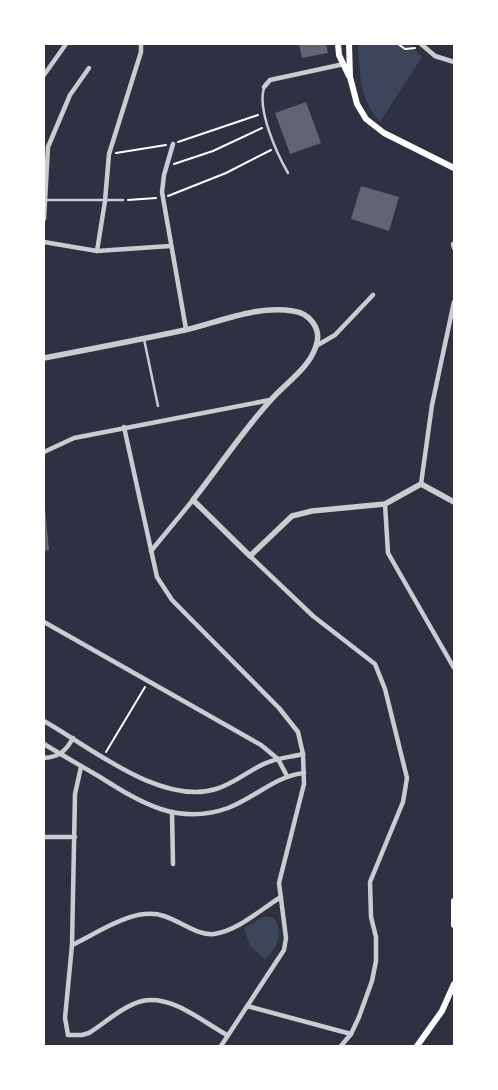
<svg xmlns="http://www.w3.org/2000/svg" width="498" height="1090" viewBox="0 0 498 1090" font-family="Poppins,sans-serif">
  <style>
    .green { fill: #3c4559 }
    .building { fill: #626471 }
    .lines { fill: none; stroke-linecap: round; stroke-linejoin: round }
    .path { stroke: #fff; stroke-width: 2 }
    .service { stroke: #caccd0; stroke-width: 2.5 }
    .minor { stroke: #caccd0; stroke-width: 4.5 }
    .tertiary { stroke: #caccd0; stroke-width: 5.5 }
    .secondary { stroke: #fff; stroke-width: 6 }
  </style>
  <rect width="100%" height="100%" fill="#2d3142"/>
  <g class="green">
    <path d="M358,44H409L422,57L380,122C359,98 360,75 358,44Z"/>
    <path d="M265,916L274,918C284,932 277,949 265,959L250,946L244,928Z"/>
  </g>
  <g class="building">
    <path d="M299,44H326L328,53L302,58Z"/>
    <path d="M306,102L321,143L290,154L275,113Z"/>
    <path d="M361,186L399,197L389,231L351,219Z"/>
    <path d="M44,508H45L49,550L44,551Z"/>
  </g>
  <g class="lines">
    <g class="path">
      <path d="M398,44L405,49L415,48"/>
      <path d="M178,142L258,115"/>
      <path d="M116,153L166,145"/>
      <path d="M174,164L213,151L262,128"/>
      <path d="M168,196L226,173L271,150"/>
      <path d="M128,200L156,198"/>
      <path d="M106,752L145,687"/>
    </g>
    <g class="service">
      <path d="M264,88C257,110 277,154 288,173"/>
      <path d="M46,200H123"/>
      <path d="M144,339L158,406"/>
    </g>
    <g class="minor">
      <path d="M421,44L435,56L454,62"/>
      <path d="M44,75L66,44"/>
      <path d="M264,87L270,80L344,64"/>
      <path d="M173,144L164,175L162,192L186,329"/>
      <path d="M44,219L48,147L70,95L89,68"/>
      <path d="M44,242L97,251L170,246"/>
      <path d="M453,244L454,248"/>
      <path d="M97,251L105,201L109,154L141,52V44"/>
      <path d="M316,346L335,335L373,295"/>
      <path d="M124,427L157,577L172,600L279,708L298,732L303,754L304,784L279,883L286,938L284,950L221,1046"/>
      <path d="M44,452L74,438L270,400"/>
      <path d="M421,484L432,405L454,302"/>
      <path d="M385,504L388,553L454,668"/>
      <path d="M151,551L193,500"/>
      <path d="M250,556L313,616L375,664L385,689L407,778L403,802L370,882L371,917L376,937V961L372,981L359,1017L351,1034L341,1046"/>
      <path d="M44,622L261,745L278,759L287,776"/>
      <path d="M44,721C90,747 161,806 216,789C234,784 249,770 266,763C278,758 291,757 303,754"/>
      <path d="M44,744C62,755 81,766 100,777C141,803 178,826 228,808C255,798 275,776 304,773"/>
      <path d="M44,758C59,757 66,751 73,738"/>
      <path d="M81,767L75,794L72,945L65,1018L68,1035H82L89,1033C105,1023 123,1006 142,1001C171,994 203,1022 227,1035"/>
      <path d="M172,812L173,864"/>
      <path d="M44,837H75"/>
      <path d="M72,945C98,933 134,906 164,916C180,921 198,936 214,934C238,931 261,909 281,897"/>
      <path d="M247,1006L351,1034"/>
    </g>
    <path class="tertiary" d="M44,358C91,349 138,340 185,330C219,322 257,305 293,311C310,313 322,329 316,346C309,369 284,384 270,401C242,432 219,467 193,500L250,556L292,516L312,511L385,504L421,484L454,502"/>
    <g class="secondary">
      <path d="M338,44L339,55L349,76"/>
      <path d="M349,44L350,77L357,104L366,119L384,133L454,168"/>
      <path d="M454,901V925"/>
      <path d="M417,1046L442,1011L454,984"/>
    </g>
  </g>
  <rect width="498" height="1090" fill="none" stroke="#ffffff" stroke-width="90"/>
</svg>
